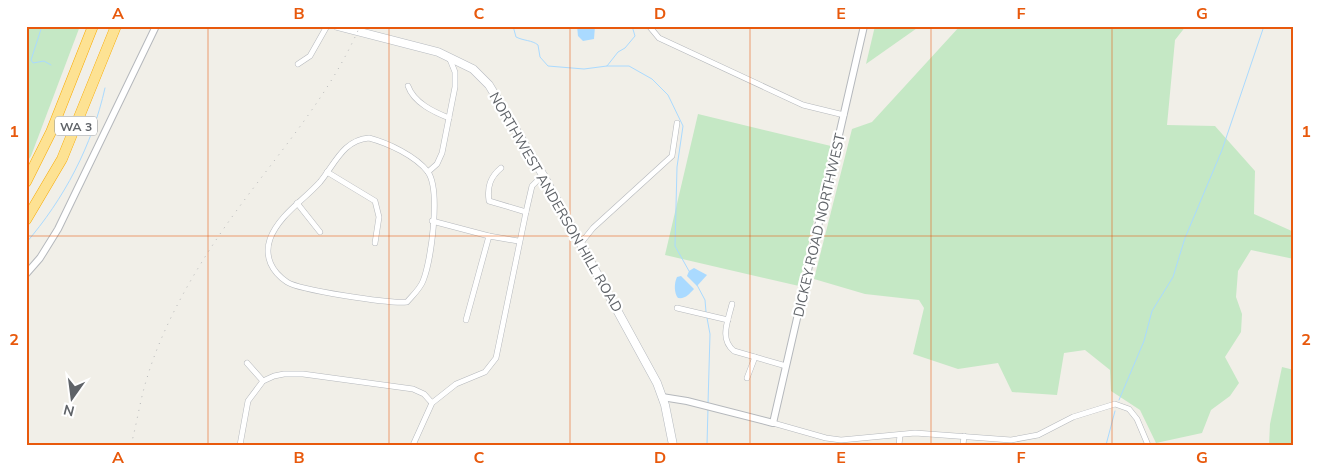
<svg xmlns="http://www.w3.org/2000/svg" width="1320" height="471" viewBox="0 0 1320 471" font-family="Mulish,sans-serif">
  <style>
    .green { fill: #c5e8c5 }
    .water { fill: #aadaff }
    .lines { fill: none; stroke-linecap: round; stroke-linejoin: round }
    .stream { stroke: #aadaff; stroke-width: 1 }
    .minor-casing { stroke: #b5b8bc; stroke-width: 6 }
    .tertiary-casing { stroke: #b5b8bc; stroke-width: 8 }
    .secondary-casing { stroke: #b6babf; stroke-width: 9 }
    .motorway-casing { stroke: #f9ab00; stroke-width: 11 }
    .minor { stroke: #fff; stroke-width: 5 }
    .tertiary { stroke: #fff; stroke-width: 6 }
    .secondary { stroke: #fff; stroke-width: 8 }
    .motorway { stroke: #fde293; stroke-width: 10 }
    .rail { stroke: #b6b7b8; stroke-width: 1; stroke-dasharray: 1 6; stroke-linecap: butt }
    .grid { fill: none; stroke: #e8590c; stroke-width: 1; stroke-opacity: 0.55 }
    .labels { text-anchor: middle; dominant-baseline: central; stroke-width: 4.5; stroke-linejoin: round; paint-order: stroke }
    .shield { fill: #fff; stroke: #8f9295; stroke-width: 1 }
    .shield-label { font-size: 12px; font-weight: bold; fill: #5f6368 }
    .street-label { font-size: 14px; fill: #5f6368; stroke: #fff }
    .neatline { fill: none; stroke: #e8590c; stroke-width: 2 }
    .grid-label { font-size: 16px; text-anchor: middle; font-weight: bold; fill: #e8590c }
  </style>
  <rect width="100%" height="100%" fill="#f1efe8"/>
  <g class="green">
    <path d="M26,26H80L31,156L26,163Z"/>
    <path d="M875,26H920L866,64Z"/>
    <path d="M960,26H1186L1175,40L1167,125L1215,126L1255,171L1254,214L1294,232V259L1251,250L1238,271L1236,297L1242,314L1241,332L1225,357L1239,383L1230,396L1211,410L1202,433L1156,443L1140,410L1111,391L1110,370L1085,350L1064,353L1057,395L1012,392L998,363L958,369L913,354L924,308L919,300L865,294L814,279L852,129L872,122Z"/>
    <path d="M698,114L831,146L799,286L665,255Z"/>
    <path d="M1282,367L1294,370V445H1269L1270,424Z"/>
  </g>
  <g class="water">
    <path d="M577,26H595L594,39L583,41L578,36Z"/>
    <path d="M694,268L707,275L697,286L687,276L689,271Z"/>
    <path d="M681,276L694,289C689,294 686,299 678,298C674,293 674,283 677,277Z"/>
  </g>
  <g class="lines">
    <g class="stream">
      <path d="M42,26L31,60L33,63L44,61L51,65"/>
      <path d="M513,26L516,37C524,41 532,40 538,45L540,57L548,66L584,69L607,66L618,52L625,48L635,36L632,26"/>
      <path d="M607,66H629L652,79L668,95L683,126L677,167L675,246L689,271"/>
      <path d="M26,243C64,199 92,146 105,88"/>
      <path d="M697,285L705,300L706,312"/>
      <path d="M707,318L710,334L708,404"/>
      <path d="M1119,400L1144,341L1152,311L1173,277L1185,238L1222,150L1264,26"/>
      <path d="M707,445L708,408"/>
      <path d="M1106,445L1115,411"/>
    </g>
    <defs>
      <g id="minor">
        <path d="M649,26L659,38L803,105L844,115"/>
        <path d="M298,64L310,56L327,26"/>
        <path d="M408,86C414,103 434,112 449,118"/>
        <path d="M369,138C388,143 416,156 428,172C441,191 431,261 423,281C420,289 412,296 407,302C390,304 299,290 287,282C272,272 264,257 270,239C279,215 304,200 320,182C335,164 343,140 369,138Z"/>
        <path d="M501,168C490,177 487,187 489,201L526,212"/>
        <path d="M327,172L375,201L379,217L375,243"/>
        <path d="M428,172L437,164L442,153L455,87V72L449,57"/>
        <path d="M297,203L320,232"/>
        <path d="M432,221L489,236L518,241"/>
        <path d="M581,243L593,228L672,156L677,123"/>
        <path d="M732,304C728,321 719,339 734,351L786,366"/>
        <path d="M677,308L728,320"/>
        <path d="M466,320L489,236"/>
        <path d="M247,363L263,381"/>
        <path d="M747,378L755,357"/>
        <path d="M773,423L826,438L841,440L915,433L1011,440L1038,435L1073,417L1115,404L1129,409L1137,419L1148,445"/>
        <path d="M240,445L248,401L263,381L274,376L284,374H303L413,389L424,394L432,403"/>
        <path d="M413,445L432,403L456,384L485,372L496,358L526,212L532,186L543,175"/>
        <path d="M899,445L900,435"/>
        <path d="M963,445L964,436"/>
      </g>
      <g id="tertiary">
        <path d="M26,274L40,258L58,229L156,26"/>
        <path d="M662,397L687,401L773,423L864,26"/>
      </g>
      <path id="secondary" d="M337,26L438,52L473,69L489,85L543,175L657,383L665,405L673,445"/>
      <g id="motorway">
        <path d="M26,182L51,132L93,26"/>
        <path d="M26,220L62,159L116,26"/>
      </g>
    </defs>
    <use href="#minor" class="minor-casing"/>
    <use href="#tertiary" class="tertiary-casing"/>
    <use href="#secondary" class="secondary-casing"/>
    <use href="#motorway" class="motorway-casing"/>
    <use href="#minor" class="minor"/>
    <use href="#tertiary" class="tertiary"/>
    <use href="#secondary" class="secondary"/>
    <use href="#motorway" class="motorway"/>
    <path class="rail" d="M131,445C137,423 140,400 147,378C161,331 187,284 214,243C262,170 325,107 360,26"/>
  </g>
  <path class="grid" d="M208,26V445M389,26V445M570,26V445M750,26V445M931,26V445M1112,26V445M26,236H1294"/>
  <g class="labels">
    <rect class="shield" x="55" y="116.5" width="42" height="19" rx="4"/>
    <g class="shield-label">
      <text x="76" y="126">WA 3</text>
    </g>
    <g class="street-label">
      <text transform="translate(556 202) rotate(60)">NORTHWEST ANDERSON HILL ROAD</text>
      <text transform="translate(819 225) rotate(-77)">DICKEY ROAD NORTHWEST</text>
    </g>
  </g>
  <rect width="1320" height="471" fill="none" stroke="#ffffff" stroke-width="55"/>
  <g transform="translate(72 398) rotate(194)" stroke="#ffffff" stroke-width="4" paint-order="stroke">
  <path d="M0-4L9 19L0 12L-9 19Z" fill="#5f6368"/>
  <text y="-8" font-size="14" font-weight="bold" text-anchor="middle" fill="#5f6368">N</text>
  </g>
  <rect x="28" y="28" width="1264" height="416" class="neatline"/>
  <g class="grid-label">
    <text x="118" y="19">A</text>
    <text x="299" y="19">B</text>
    <text x="479" y="19">C</text>
    <text x="660" y="19">D</text>
    <text x="841" y="19">E</text>
    <text x="1021" y="19">F</text>
    <text x="1202" y="19">G</text>
    <text x="14" y="137">1</text>
    <text x="1306" y="137">1</text>
    <text x="14" y="345">2</text>
    <text x="1306" y="345">2</text>
    <text x="118" y="463">A</text>
    <text x="299" y="463">B</text>
    <text x="479" y="463">C</text>
    <text x="660" y="463">D</text>
    <text x="841" y="463">E</text>
    <text x="1021" y="463">F</text>
    <text x="1202" y="463">G</text>
  </g>
</svg>
